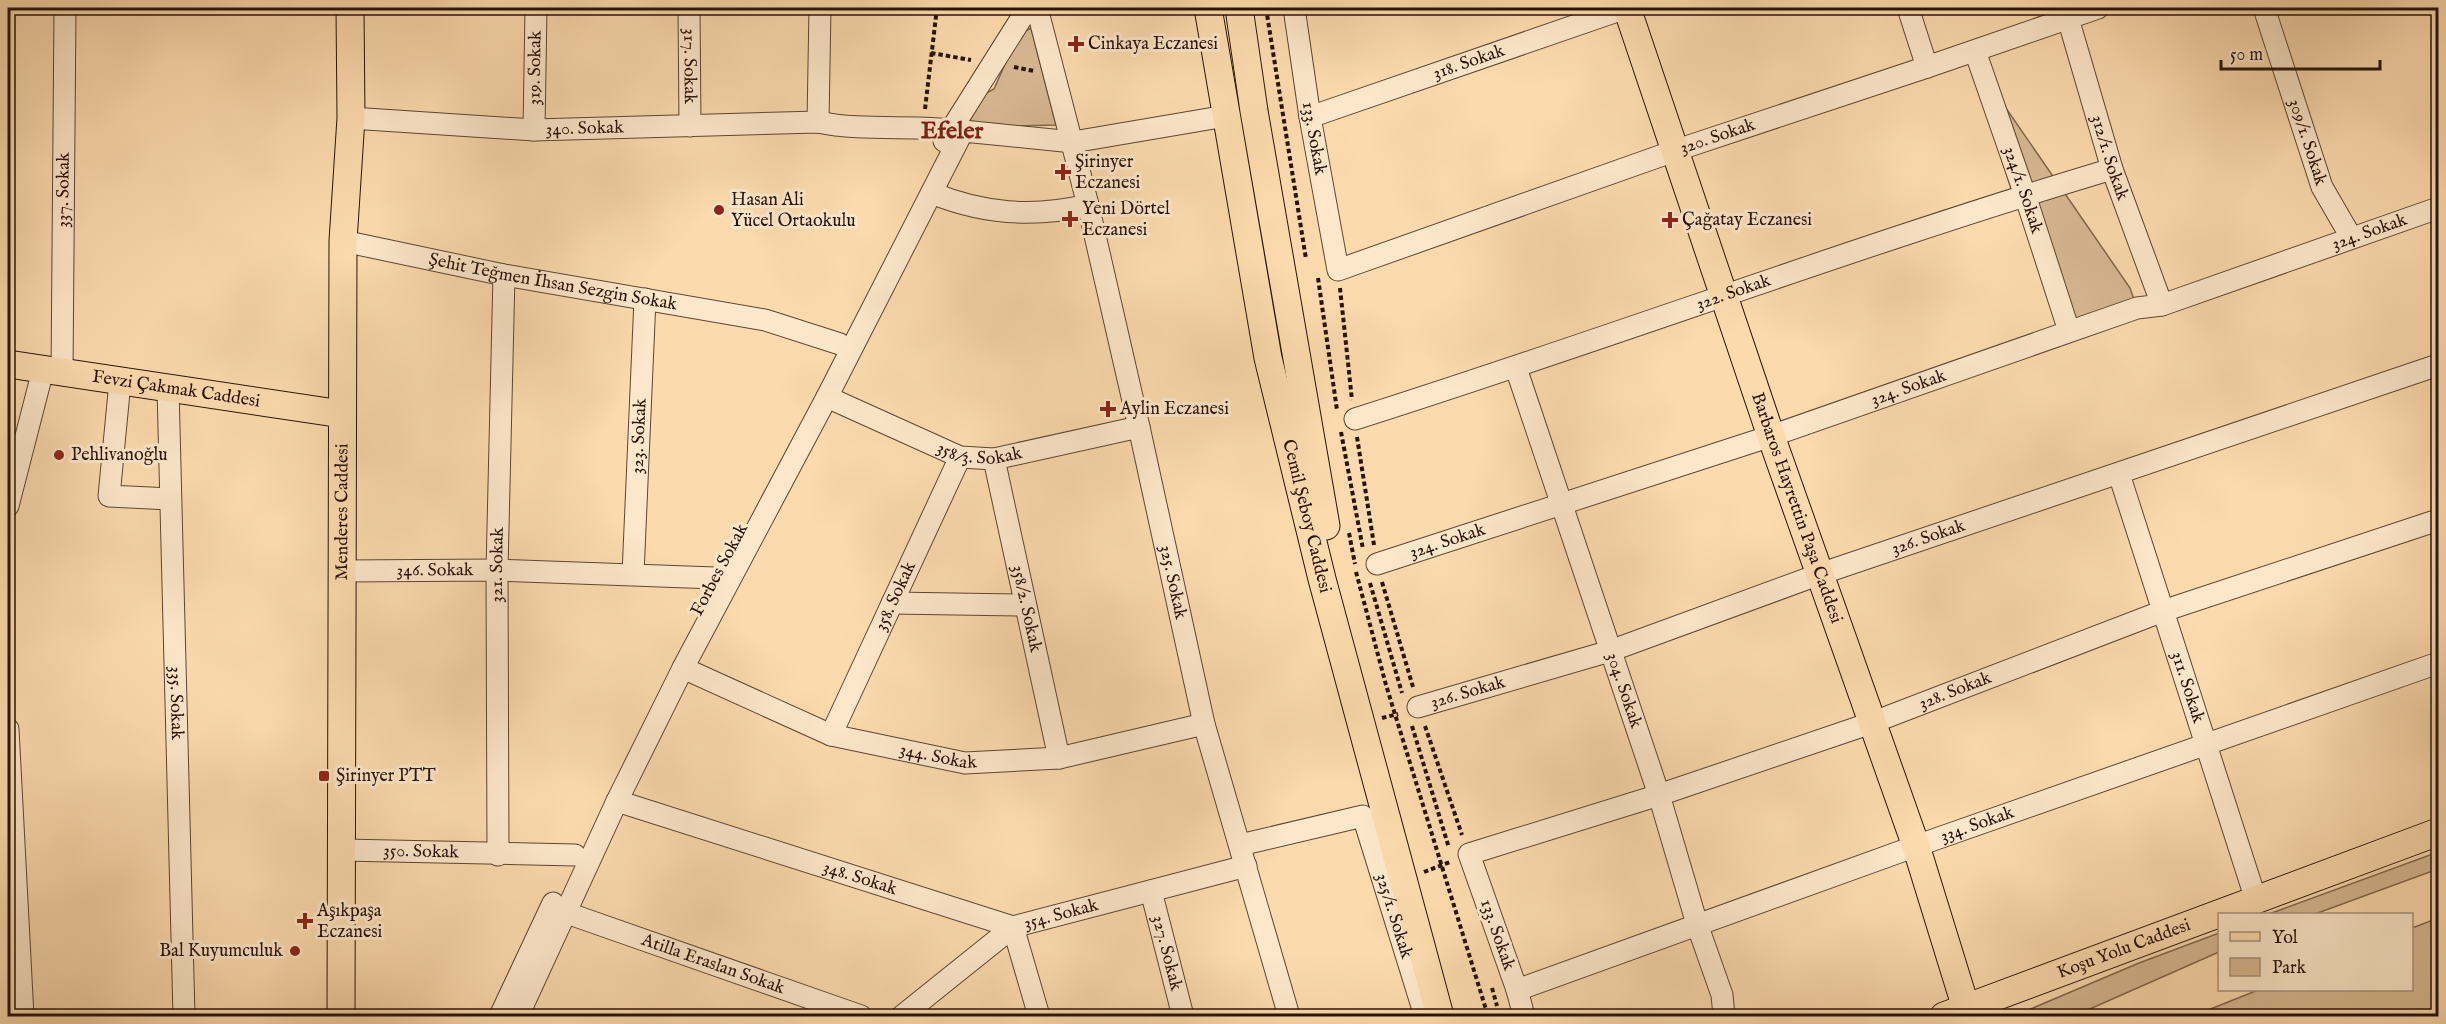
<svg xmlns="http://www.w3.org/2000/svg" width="2446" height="1024" viewBox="0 0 2446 1024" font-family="'IM FELL English',serif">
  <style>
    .green { fill: #d7b892; stroke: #80664e; stroke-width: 1.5 }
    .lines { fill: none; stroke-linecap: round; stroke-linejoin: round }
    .minor-casing { stroke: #5d4532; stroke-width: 23 }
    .major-casing { stroke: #281309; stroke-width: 29 }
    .path { stroke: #281309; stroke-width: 4; stroke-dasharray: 4.5 3; stroke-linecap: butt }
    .minor { stroke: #fce7ca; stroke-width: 21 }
    .major { stroke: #fbdaae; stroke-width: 27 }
    .poi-dot { fill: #8f2418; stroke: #fce7ca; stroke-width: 2 }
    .labels { text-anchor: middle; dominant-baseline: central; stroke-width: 6; stroke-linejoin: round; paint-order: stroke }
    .poi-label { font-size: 18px; fill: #281309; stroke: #fce7ca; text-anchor: start }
    .street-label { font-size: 18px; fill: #281309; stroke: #fce7ca }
    .district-label { font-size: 24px; font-weight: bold; fill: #7a1f14; stroke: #fce7ca }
  </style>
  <rect width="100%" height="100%" fill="#fbdaae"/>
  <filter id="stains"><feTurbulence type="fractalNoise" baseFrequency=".00333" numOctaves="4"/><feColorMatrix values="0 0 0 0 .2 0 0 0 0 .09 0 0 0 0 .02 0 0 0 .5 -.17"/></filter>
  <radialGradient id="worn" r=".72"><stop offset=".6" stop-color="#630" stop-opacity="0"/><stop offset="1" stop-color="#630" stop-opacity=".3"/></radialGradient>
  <g class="green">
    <path d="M1031,28L1056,125L969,127L975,99L994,89L1018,35Z"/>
    <path d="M1968,53L2130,288L2137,308L2073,330L2014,198Z"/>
    <path d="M2438,852V869L2315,914H2269Z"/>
    <path d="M2438,918V1016H2193L2258,990H2412V928Z"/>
    <path d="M2219,933V952L2074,1016H2014L2139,963Z"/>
  </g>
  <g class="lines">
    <defs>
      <g id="minor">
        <path id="s1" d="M689,8L690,126"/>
        <path id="s2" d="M1037,8L1088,205L1139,427L1204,724L1289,1016"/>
        <path id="s3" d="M1294,8L1310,117L1338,270L1677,150L1927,67L2098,8"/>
        <path d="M1908,8L1927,67"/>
        <path id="s4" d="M2065,8L2112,169L2162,305"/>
        <path id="s5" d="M2264,8L2322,187L2351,237"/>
        <path id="s6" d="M1975,51L2025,195L2069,331"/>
        <path id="s7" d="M1310,117L1626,8"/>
        <path id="s8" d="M351,118L534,130L818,122C865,132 914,124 962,131"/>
        <path d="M818,122L820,8"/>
        <path id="s9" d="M534,130L536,8"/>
        <path d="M944,141L1024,14L1037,8"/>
        <path d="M932,193C983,214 1033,218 1088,205"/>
        <path id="s10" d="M343,241L504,275L765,320L840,344"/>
        <path id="s11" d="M1516,368L1659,795L1697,924L1722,995L1724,1016"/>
        <path id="s12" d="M62,373L65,8"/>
        <path d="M120,382L109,496L170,499"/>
        <path id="s13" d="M168,389L184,1016"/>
        <path id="s14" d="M827,397L960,457L994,459L1139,427"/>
        <path id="s15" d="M1355,419C1608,339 1858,245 2112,169"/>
        <path id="s16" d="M994,459L1059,758"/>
        <path id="s17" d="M2119,474L2256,900"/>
        <path d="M8,506L43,370"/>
        <path id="s18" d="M1377,564L1771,436L2137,308L2162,305L2438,208"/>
        <path id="s19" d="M343,571L497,570L715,578"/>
        <path id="s20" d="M633,574L645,299"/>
        <path d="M892,603L1025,605"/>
        <path id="s21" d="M683,668L831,735L965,763L1059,758L1204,724"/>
        <path id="s22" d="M1418,707L1610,651L1820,574L2438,365"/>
        <path d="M8,729L23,1016"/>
        <path id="s23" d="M831,735L960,457"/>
        <path id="s24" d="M617,801L1013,927"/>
        <path id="s25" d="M1240,845L1363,816L1425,1016"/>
        <path id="s26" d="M343,850L575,855"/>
        <path id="s27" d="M498,855L497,570L504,275"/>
        <path id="s28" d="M1151,891L1183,1016"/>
        <path id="s29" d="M564,912L861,1016"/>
        <path d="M1013,927L1039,1016"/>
        <path id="s30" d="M1517,990L1916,846L2438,663"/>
        <path d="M500,1016L553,903"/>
        <path d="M518,1016L617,801L683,668L827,397L963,131L1073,142L1226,116"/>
        <path id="s31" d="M902,1016L1013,927L1246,866"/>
        <path id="s32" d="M1524,1016L1517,990L1469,854L1659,795L1874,722L2163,611L2438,520"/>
      </g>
      <g id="major">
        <path id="s33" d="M1208,8L1268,358L1322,579L1440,1016"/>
        <path d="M1239,8L1254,111L1326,526"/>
        <path id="s34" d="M1627,8L1771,436L1916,846L1966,1008"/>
        <path id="s35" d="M8,364L342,414"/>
        <path id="s36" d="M341,1016L343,241L351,118L350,8"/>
        <path id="s37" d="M1944,1016L2438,832"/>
      </g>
    </defs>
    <use href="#minor" class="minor-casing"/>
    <use href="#major" class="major-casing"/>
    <g class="path">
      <path d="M1266,8L1306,259"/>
      <path d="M931,53L971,60"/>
      <path d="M1014,67L1034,71"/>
      <path d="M925,109L937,8"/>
      <path d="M1318,278L1337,410"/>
      <path d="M1340,288L1352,400"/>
      <path d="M1341,432L1363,549"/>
      <path d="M1357,437L1374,545"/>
      <path d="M1349,533L1355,564"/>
      <path d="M1356,572L1386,685L1488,1016"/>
      <path d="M1382,582L1413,687"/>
      <path d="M1370,583L1402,693"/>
      <path d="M1382,718L1398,714"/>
      <path d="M1412,726L1449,848"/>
      <path d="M1425,726L1462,835"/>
      <path d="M1424,872L1450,862"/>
      <path d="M1492,988L1497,1006"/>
    </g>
    <use href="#minor" class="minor"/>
    <use href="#major" class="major"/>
  </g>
  <g class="poi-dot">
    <path d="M1073 35h6v6h6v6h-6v6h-6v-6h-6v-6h6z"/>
    <path d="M1060 163h6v6h6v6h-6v6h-6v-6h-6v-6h6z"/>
    <circle cx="719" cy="210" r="6"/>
    <path d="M1067 210h6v6h6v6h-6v6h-6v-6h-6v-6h6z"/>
    <path d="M1667 211h6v6h6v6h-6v6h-6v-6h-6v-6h6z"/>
    <path d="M1105 400h6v6h6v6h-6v6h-6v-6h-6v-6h6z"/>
    <circle cx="59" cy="455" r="6"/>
    <rect x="318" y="770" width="12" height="12" rx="3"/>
    <path d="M302 912h6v6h6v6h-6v6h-6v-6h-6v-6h6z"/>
    <circle cx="295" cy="951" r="6"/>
  </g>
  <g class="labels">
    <g class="poi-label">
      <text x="1088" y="44">Cinkaya Eczanesi</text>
      <text x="1075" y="162">Şirinyer<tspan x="1075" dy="21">Eczanesi</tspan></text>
      <text x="731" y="200">Hasan Ali<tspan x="731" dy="21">Yücel Ortaokulu</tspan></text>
      <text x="1082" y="209">Yeni Dörtel<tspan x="1082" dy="21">Eczanesi</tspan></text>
      <text x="1682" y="220">Çağatay Eczanesi</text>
      <text x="1120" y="409">Aylin Eczanesi</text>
      <text x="71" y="455">Pehlivanoğlu</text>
      <text x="336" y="776">Şirinyer PTT</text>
      <text x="317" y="911">Aşıkpaşa<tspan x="317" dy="21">Eczanesi</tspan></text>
      <text x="283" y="951" text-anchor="end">Bal Kuyumculuk</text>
    </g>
    <g class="street-label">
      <text stroke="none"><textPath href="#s7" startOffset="168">318. Sokak</textPath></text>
      <text stroke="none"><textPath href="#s1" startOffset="58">317. Sokak</textPath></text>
      <text stroke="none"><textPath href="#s9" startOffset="62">319. Sokak</textPath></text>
      <text stroke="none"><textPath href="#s8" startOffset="234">340. Sokak</textPath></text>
      <text stroke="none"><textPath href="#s3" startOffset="668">320. Sokak</textPath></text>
      <text stroke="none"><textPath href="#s3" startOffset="132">133. Sokak</textPath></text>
      <text stroke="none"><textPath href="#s5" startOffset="141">309/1. Sokak</textPath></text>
      <text stroke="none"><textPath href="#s4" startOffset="156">312/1. Sokak</textPath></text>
      <text stroke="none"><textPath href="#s12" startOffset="183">337. Sokak</textPath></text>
      <text stroke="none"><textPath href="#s6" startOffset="147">324/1. Sokak</textPath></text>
      <text stroke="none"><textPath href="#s18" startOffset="1047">324. Sokak</textPath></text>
      <text stroke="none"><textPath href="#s10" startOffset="214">Şehit Teğmen İhsan Sezgin Sokak</textPath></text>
      <text stroke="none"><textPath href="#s15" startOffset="399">322. Sokak</textPath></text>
      <text stroke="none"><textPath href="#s18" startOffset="560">324. Sokak</textPath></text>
      <text stroke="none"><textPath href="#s35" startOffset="170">Fevzi Çakmak Caddesi</textPath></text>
      <text stroke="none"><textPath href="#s20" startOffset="138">323. Sokak</textPath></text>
      <text stroke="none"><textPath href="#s14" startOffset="165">358/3. Sokak</textPath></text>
      <text stroke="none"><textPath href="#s34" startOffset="528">Barbaros Hayrettin Paşa Caddesi</textPath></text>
      <text stroke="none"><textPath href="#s36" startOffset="504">Menderes Caddesi</textPath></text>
      <text stroke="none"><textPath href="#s33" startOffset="518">Cemil Şeboy Caddesi</textPath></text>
      <text stroke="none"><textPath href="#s22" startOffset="538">326. Sokak</textPath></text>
      <text stroke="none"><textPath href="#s18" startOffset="74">324. Sokak</textPath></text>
      <text stroke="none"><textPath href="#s27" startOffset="290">321. Sokak</textPath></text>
      <text transform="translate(720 570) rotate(-62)">Forbes Sokak</text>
      <text stroke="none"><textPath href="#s19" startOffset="92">346. Sokak</textPath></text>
      <text stroke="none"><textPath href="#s2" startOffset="590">325. Sokak</textPath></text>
      <text stroke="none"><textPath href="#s23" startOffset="153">358. Sokak</textPath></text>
      <text stroke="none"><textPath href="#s16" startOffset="153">358/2. Sokak</textPath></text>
      <text stroke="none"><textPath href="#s17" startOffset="224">311. Sokak</textPath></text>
      <text stroke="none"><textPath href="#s11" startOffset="340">304. Sokak</textPath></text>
      <text stroke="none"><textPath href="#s32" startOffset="684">328. Sokak</textPath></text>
      <text stroke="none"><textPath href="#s22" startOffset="52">326. Sokak</textPath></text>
      <text stroke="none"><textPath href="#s13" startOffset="314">335. Sokak</textPath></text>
      <text stroke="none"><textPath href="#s21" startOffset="272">344. Sokak</textPath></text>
      <text stroke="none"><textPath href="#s30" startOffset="489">334. Sokak</textPath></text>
      <text stroke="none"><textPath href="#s26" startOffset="78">350. Sokak</textPath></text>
      <text stroke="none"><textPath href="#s24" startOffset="255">348. Sokak</textPath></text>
      <text stroke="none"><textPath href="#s31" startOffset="192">354. Sokak</textPath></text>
      <text stroke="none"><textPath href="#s25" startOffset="231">325/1. Sokak</textPath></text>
      <text transform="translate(1497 935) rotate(71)">133. Sokak</text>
      <text stroke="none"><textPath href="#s37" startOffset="192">Koşu Yolu Caddesi</textPath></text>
      <text stroke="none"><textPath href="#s28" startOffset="64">327. Sokak</textPath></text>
      <text stroke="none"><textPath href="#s29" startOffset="158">Atilla Eraslan Sokak</textPath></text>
    </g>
    <g class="district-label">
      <text x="952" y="131">Efeler</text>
    </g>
  </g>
  <rect width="2446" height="1024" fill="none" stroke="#fbdaae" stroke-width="30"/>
  <rect x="9" y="9" width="2428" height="1006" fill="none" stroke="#281309" stroke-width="3"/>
  <rect x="15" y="15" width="2416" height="994" fill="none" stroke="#281309" stroke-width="1.5"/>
  <rect x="2218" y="913" width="195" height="78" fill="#fce7ca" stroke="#a7927d" stroke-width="1.5"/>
  <rect x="2230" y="932" width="30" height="9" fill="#fbdaae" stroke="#a7927d" stroke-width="1.5"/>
  <text x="2272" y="943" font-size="18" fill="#281309">Yol</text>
  <rect x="2230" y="958" width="30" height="18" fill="#d7b892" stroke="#a7927d" stroke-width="1.5"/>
  <text x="2272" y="973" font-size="18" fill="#281309">Park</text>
  <path d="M2221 60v9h159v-9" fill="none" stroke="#281309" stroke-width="3"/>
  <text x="2230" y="60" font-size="18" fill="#281309" stroke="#fce7ca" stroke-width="4.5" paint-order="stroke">50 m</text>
  <rect width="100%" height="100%" filter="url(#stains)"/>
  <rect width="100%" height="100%" fill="url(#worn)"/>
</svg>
